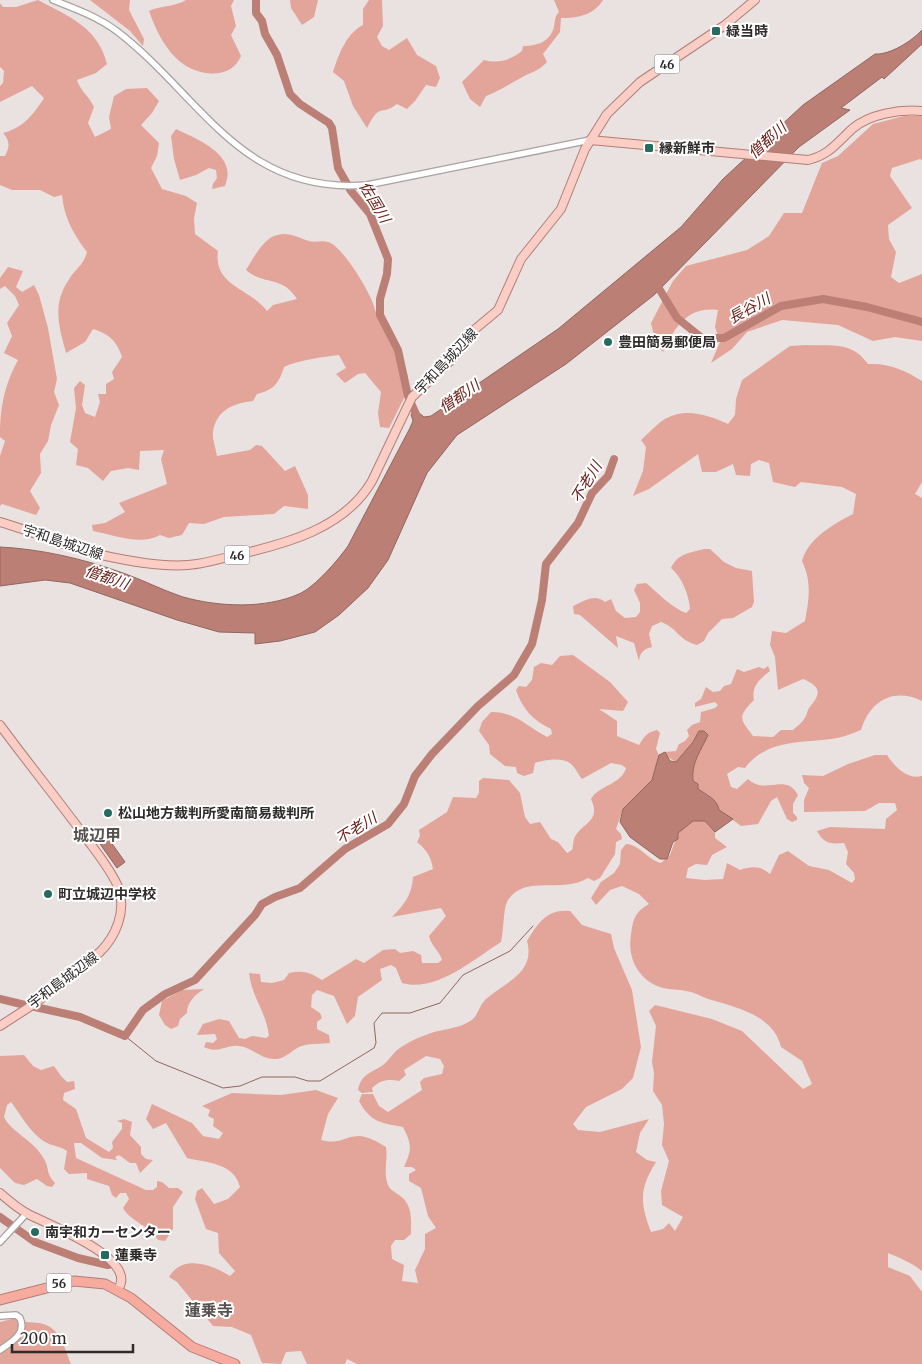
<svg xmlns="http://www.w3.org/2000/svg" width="922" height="1364" viewBox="0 0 922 1364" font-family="Merriweather,'Noto Sans JP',serif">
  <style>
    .green { fill: #e3a49a }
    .water { fill: #bb7f75; stroke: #91665e }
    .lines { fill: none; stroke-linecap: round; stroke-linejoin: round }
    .stream { stroke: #91665e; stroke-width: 1 }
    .river { stroke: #bb7f75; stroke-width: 8 }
    .minor-casing { stroke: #a7a1a0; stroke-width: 8 }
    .major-casing { stroke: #b17e76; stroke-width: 10 }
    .highway-casing { stroke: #b17e76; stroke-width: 11 }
    .minor { stroke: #fff; stroke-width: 5.5 }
    .major { stroke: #facdc5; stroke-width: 8 }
    .highway { stroke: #f7ab9f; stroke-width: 9 }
    .poi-dot { fill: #266b5f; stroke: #fff; stroke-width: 2 }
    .labels { text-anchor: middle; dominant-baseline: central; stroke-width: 4; stroke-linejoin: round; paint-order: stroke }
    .shield { fill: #fff; stroke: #6d6b6a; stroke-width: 1 }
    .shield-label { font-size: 12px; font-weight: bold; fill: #2e2b2a }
    .poi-label { font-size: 14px; font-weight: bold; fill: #2e2b2a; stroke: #fff; text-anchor: start }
    .street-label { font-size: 14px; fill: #2e2b2a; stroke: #fff }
    .water-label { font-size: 15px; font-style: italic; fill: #681e17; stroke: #fff }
    .quarter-label { font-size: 16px; font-weight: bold; fill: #56504f; stroke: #fff }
  </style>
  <rect width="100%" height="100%" fill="#eae2e1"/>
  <g class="green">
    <path d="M38,0C68,16 98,27 107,64L96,73L77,80C81,92 89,96 94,107L88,123L95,137L111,129L109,117L114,96L126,89L147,88L159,101L152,113L141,125L159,143L157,156L151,168L162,189L186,196L197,203L194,218L195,234L218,251C213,286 250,288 267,311L273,305L297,299C282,275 264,286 246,270C252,260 262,242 272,237C287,230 296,237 309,241C315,243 322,240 328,242C342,245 373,296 375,310L408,376L404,398L389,428L380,427L378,413L381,392L365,373L358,374L345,383L336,374L346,368L339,355C323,357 298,360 284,367C279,383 274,390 257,394L253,401C234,403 216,410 213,432C212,438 216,449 217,456L250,450L256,445L262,446L285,471L295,466L308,495V509L284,506L274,514L224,517L204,524L189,523L182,535L169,538L160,535C140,546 115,535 93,531L92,525L105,523L125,512L119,503L167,484L161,459L164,450L140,451L139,470L128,468L111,471L103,481L88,468L76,465L78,449L70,442L76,408L74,388L80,381L85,385L82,405L85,413L95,417L100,402L98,394H106V384L114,379L112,372L122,357C117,341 109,334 93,329L85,342L66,353C59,327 52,305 68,281C75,268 83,267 87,252C73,234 64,217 62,195L54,197L40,190H12L0,185V156H5C10,146 10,141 3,133C23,128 33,115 44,98L32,86L0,102V86L3,83L4,71L0,67V3L3,7H16Z"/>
    <path d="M90,0H130L129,10L144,39L143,46L130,31Z"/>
    <path d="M186,0H234L231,6L236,26L231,35L241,56C230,83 192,75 176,58C163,45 155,28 149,11C162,5 175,7 186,0Z"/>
    <path d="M290,0H318L314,17L302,25L291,8Z"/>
    <path d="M369,0H382L383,26L377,37L382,46L389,50L407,38L417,55L436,66L440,78L436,87L426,85L415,101L407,109L397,104C380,117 381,101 367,128L353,106L344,81L333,72C339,54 346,34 363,25V9Z"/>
    <path d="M554,0H603C595,14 577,19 561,18L560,32L543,54L547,62C538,72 530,72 519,79C508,85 499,91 486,96L480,107L470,99L462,82L484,60C499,64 510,60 522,51L523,46C535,46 548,43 553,30C556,23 553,18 559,12Z"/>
    <path d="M904,116H922V160L920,159L892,168L890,176L912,208L888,225L889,239L896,252L891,277L899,283L922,274V341L895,337L873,341L838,325L782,320L747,332L732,349L711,363L720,342L715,327L718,310C687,306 675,327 663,352L656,344L651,323L673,281L686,266L747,250L769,236L784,213H802L822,163L838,156L873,124Z"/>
    <path d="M176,129C197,139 239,155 225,186L212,189L213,184L217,178L216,170L209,168L196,175L180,180L174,159L171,136Z"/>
    <path d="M8,267L23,271L16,287L22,292L34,285L39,295L48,328L57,379L54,392L59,405L51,425L48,441L40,454L41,473L30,491L40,508L36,515L2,504L0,506V456L5,441L0,437C0,408 4,386 18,360L4,353L12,336L7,323L19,305L15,296L5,286L0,289V278Z"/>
    <path d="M806,345C832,346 852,341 868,364C889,363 905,370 922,381V482L915,494L922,498V701C893,687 870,701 861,730C851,734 841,738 831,739C799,743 766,740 745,768L738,767L727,774L731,787L737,789L748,779C766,796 785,772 798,795L793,804V813L797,817V820L792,822L787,819L777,797L771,801L758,824L741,826L719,810L709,795L698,789L693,781L692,767L701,743L707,738L704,731H699L693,742L676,762L666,756L665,752L676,751L679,744L685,741L689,736L687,730L692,725L700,722L701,712L715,708L718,705L715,702L695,707V703L701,699L706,687L713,692L720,691L724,686L731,684L737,669L744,672L759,667L764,669L768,666L770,671C760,679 751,686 754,700C737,717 740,719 753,736L773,737L781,730H793C796,727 802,723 804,719C807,716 807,711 809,708C821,694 822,687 803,679L778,690L775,657L770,645L772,631L786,633L805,621C809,599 812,582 802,561C808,539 833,524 853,514L856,494L842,487L801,482L795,487L773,482L769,463L759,460L751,464L750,476L736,475L733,464L716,472H702L698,454L649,489L633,496L643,471L646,447L641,440C649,433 659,421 669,417C687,408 711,416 728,424L735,415L736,399L742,380L790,346Z"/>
    <path d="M704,549H710L724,562L736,568L752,571L754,602L752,607L733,618L722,619L708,633L704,641L697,645C678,640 678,628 661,622L652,626L649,634L652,647C644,649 640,652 639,661L634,643L616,636L618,648L580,615L574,614L573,606C584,601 595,593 605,602L611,599L616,611L625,618L636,617L640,612V603L634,590L637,584L646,583C658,593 672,608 686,613L690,609C689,595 682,577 671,568C678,553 690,553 704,549Z"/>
    <path d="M573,655L610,682L628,702L623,711L599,709L617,721V736L639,745C644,737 647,732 657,730L660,733L656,749L659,755L652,780L623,809L616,829L621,834L622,839L616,842L615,854L600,878L594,881L588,878C562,894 525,874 508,900C503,907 504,931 501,942C474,959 436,993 402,983L396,968L391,965L380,969L382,980L358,997L355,1016L347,1024L334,996L317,990L312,995L311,1007L320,1013L322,1018L317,1022V1029L329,1035L330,1043C321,1044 308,1043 299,1047C291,1051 285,1059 275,1059C260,1060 249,1044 234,1046C223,1047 216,1053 204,1047L206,1042L213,1043L217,1039L215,1034L197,1035L203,1024L219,1019L229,1021L239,1038L245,1039L252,1036L266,1038L269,1036C266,1011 252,998 249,973L260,974L261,982L272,983L284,980L289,973C303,970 310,972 322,980L356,959L364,963L383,950L395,949L400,953L413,951L421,955L422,963H438L442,960C439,950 431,946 429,936L446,916L441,908L392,917C404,905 412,895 413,877L433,869C431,857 427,850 417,842L420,836L419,830L447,812L453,797L476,798L479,793V781L483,778L509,780L520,793L525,817L530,824L540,822L551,839L558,842L567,853L572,850C573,847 573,842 574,839C581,822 602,823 591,799C599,785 621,785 626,768L622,765L611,763L582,779C578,775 577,770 573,766C565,756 545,760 535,763L533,773L524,776L517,773L516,767L505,766L490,754L489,745L479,731L482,722L491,712C516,712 526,726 547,737L552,734L551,729C534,721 522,709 516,690L519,686L526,687L532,680L534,667L541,663L552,665L560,656Z"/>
    <path d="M875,755H887C894,766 907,780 922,776V1271C914,1264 898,1257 888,1253V1267L910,1276L922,1292V1364H357L347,1359L345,1364H307L301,1351L286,1352L281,1364L262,1363L251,1335L232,1327L213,1326L177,1282L169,1277C182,1254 211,1264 230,1276L235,1271L219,1253L218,1233L206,1229L195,1199L197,1191L202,1188L214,1204L228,1199L240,1187C234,1163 208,1163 187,1158L166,1123L153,1129L146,1119L152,1104L192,1123L203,1136L219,1139L223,1133L213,1126L214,1119L208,1116L210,1110L202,1106L232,1093L281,1095L316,1090L338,1098L328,1114L321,1140C341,1145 344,1136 360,1136C369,1137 378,1142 386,1147C388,1160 383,1172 388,1185C390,1190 395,1192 399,1195C413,1204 411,1220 411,1234L404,1240H395L391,1246L392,1259L404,1265L402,1281L418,1283L415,1270L425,1249V1234L436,1228L428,1216L421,1188L409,1181V1174L416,1170L412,1167H404C412,1149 412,1145 403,1127C381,1123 370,1122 359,1101L362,1094H373L379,1106L388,1112L422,1090L420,1082L424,1078L442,1074L444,1066L440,1059L426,1056L404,1070L406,1075L399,1081C387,1079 381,1080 372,1088L373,1092L362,1093L358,1090C361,1074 371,1073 383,1065C388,1061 392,1055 396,1051C404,1044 417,1038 426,1035C442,1028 459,1030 473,1019C478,1014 480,1005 485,1000C504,982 536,974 527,941C538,923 547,909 570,911L582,925L611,934L614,948L632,990L641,1047L633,1078L622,1089L586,1107L573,1124L578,1130L600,1132L649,1119L640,1133L636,1152L647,1160L656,1162C639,1189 640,1203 651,1232L663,1229L669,1223L675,1231L683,1217L662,1205L661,1191L669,1161L662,1145L664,1124L662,1105L653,1091L654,1073L652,1062L656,1026L649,1011L655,1005L712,1019L742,1031L803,1089L812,1084L802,1061L781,1047C774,1015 735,1007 708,999C701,996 694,992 686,991C679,989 671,990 663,988C639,981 627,959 631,935C633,919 635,912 649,904L639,894L622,886L610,890L596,905L591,898L601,882L614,873L620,864L621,850L626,844C639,844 648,860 661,863L670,855L678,833L693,820L705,821L715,832V838L727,847L712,855L707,865L696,864L688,868L686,878L705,880L723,879L727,863L740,870C752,866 761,866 770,874L779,855L788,851L809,866L829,870L852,883L855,879L854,873L846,864L848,852L844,843C831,844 824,844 817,831L830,827L885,829L886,819L897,810L895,803H879L865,811L804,812V800L809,788L804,783L802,775L823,776L848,764Z"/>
    <path d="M204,989C195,995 187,1002 187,1013L180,1019L178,1026L171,1029L165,1025L159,1015L162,1001L182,990Z"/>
    <path d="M24,1055L33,1066L41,1070L54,1066L61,1076L67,1082L74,1081L75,1089L64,1093L63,1100L76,1109L86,1138L109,1152L113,1148L112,1142L122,1129V1123L117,1121L124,1119L132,1122L130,1135L141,1147V1154L146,1159L153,1160L140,1173L136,1163H130L119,1155L115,1157L117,1160L102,1158L81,1143H74L76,1158L146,1190H153L157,1187V1181L162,1182L169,1188H178L183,1192L173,1207V1229L165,1241L158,1240C148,1224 132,1223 123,1208L129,1199L126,1193H120L116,1198L112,1195L109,1186L87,1179V1173L69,1174L64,1169L67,1151C60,1146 52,1146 45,1142C30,1133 21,1115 11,1102L7,1105L4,1117C12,1133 35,1141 44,1159C50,1169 45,1172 55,1183L52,1187L47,1186L37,1179L24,1185L15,1183L0,1168V1056Z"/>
    <path d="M16,1318C23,1323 30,1322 39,1323C60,1326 64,1347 71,1364H0V1322Z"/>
  </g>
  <g class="water">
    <path d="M922,30V44L884,79L882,77L841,108L850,110L799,147L654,295L566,364L457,435L427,473L388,560L368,588L339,615L315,632L280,641L255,644V633L219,632L177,620L70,583L45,580L0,586V547C41,549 84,559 123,573C143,580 162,590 183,597C219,607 265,609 299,594C315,587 338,560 348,546L410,428L413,421L411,414L418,412L424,417L431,416L558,329L681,227L723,179L803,105L875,54C890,55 912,41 922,30Z"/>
    <path d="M699,731H704L708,735C701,751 691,762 693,781L698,784V789C706,794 718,800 719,810L733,819L715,832L705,821H693L678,833V839L673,842L667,859H660L630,837L620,822L623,809L652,780L659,755L665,752L670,761L676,762L693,742Z"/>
    <path d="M108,838L125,862L117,868L100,844Z"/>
  </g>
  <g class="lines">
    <path class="stream" d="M125,1036L156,1061L223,1088L240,1086L262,1077H295L308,1081H320L374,1048L376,1043L374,1023L382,1013H410L440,1003L463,975L510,951L533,926"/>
    <g class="river">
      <path d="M256,0V13L262,21L265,34L277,55L290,94L300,104L329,123L332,128L338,168L351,191L370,214L388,259L387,274L380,299V315L398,350L408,396L419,421"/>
      <path d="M655,282L677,318L702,338H724L781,306L823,299L867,307L922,322"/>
      <path d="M0,999L25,1005"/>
      <path d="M35,1007L80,1017L125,1036L143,1010L165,994L195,980L255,915L262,904L275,897L300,888L345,849L388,824L404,804L415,776L432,754L478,706L514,675L532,644L542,600L546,564L578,523L592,493L608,476L614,459"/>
      <path d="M0,1217L35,1242L78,1258L108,1265"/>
    </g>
    <defs>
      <g id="minor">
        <path d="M53,0C76,9 98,17 118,32C202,97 241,195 367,185L590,140"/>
        <path d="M0,1242L27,1213"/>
        <path d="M0,1316L16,1315L20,1318C27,1334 11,1342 0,1350"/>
      </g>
      <g id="major">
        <path d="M590,140L808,160C829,155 837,143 852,129C869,114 900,109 922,111"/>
        <path d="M0,522C34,531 66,548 101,555C129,561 160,567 188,565C204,564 220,559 236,555C286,544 345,528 372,481L412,397L450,361L474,330L498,310L521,259L561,209L585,149L607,114L640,82L725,25L755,0"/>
        <path d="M0,725C28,763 58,800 86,838C97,853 112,871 119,889C126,912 116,936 100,952L34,1004L0,1026"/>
        <path d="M0,1193C9,1201 17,1208 28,1214C47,1224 140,1259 118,1289"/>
      </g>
      <path id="highway" d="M0,1300L74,1281L105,1284L131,1298L192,1347L235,1364"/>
    </defs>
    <use href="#minor" class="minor-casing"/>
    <use href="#major" class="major-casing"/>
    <use href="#highway" class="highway-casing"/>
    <use href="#minor" class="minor"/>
    <use href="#major" class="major"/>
    <use href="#highway" class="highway"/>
  </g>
  <g class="poi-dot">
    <rect x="711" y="26" width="10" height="10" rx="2.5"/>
    <rect x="644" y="143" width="10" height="10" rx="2.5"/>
    <circle cx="608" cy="342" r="5"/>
    <circle cx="108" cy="813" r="5"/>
    <circle cx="48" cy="894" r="5"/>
    <circle cx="35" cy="1232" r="5"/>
    <rect x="100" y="1250" width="10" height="10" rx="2.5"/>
  </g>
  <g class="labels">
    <g class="shield">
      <rect x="654.5" y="54.5" width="25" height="19" rx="4"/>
      <rect x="224.5" y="545.5" width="25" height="19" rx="4"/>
      <rect x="46.5" y="1273.5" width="25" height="19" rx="4"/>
    </g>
    <g class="shield-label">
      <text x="667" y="64">46</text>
      <text x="237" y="555">46</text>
      <text x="59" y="1283">56</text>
    </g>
    <g class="poi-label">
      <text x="726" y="31">緑当時</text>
      <text x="659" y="148">縁新鮮市</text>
      <text x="618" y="342">豊田簡易郵便局</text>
      <text x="118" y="813">松山地方裁判所愛南簡易裁判所</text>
      <text x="58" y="894">町立城辺中学校</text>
      <text x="45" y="1232">南宇和カーセンター</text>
      <text x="115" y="1255">蓮乗寺</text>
    </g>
    <g class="street-label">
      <text transform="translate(446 361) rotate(-47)">宇和島城辺線</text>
      <text transform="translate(63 542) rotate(18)">宇和島城辺線</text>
      <text transform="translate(63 980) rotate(-37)">宇和島城辺線</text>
    </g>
    <g class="water-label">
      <text transform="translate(767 140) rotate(-42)">僧都川</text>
      <text transform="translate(375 202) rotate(59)">佐国川</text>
      <text transform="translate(749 308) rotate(-29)">長谷川</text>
      <text transform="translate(459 396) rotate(-34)">僧都川</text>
      <text transform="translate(586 482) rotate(-59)">不老川</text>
      <text transform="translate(107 577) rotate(19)">僧都川</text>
      <text transform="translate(356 828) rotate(-32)">不老川</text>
    </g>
    <g class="quarter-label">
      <text x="97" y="835">城辺甲</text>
      <text x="209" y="1310">蓮乗寺</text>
    </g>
  </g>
  <path d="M12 1344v8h121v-8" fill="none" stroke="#2e2b2a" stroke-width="2.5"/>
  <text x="20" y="1344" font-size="15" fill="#2e2b2a" stroke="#ffffff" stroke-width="4" paint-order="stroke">200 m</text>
</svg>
